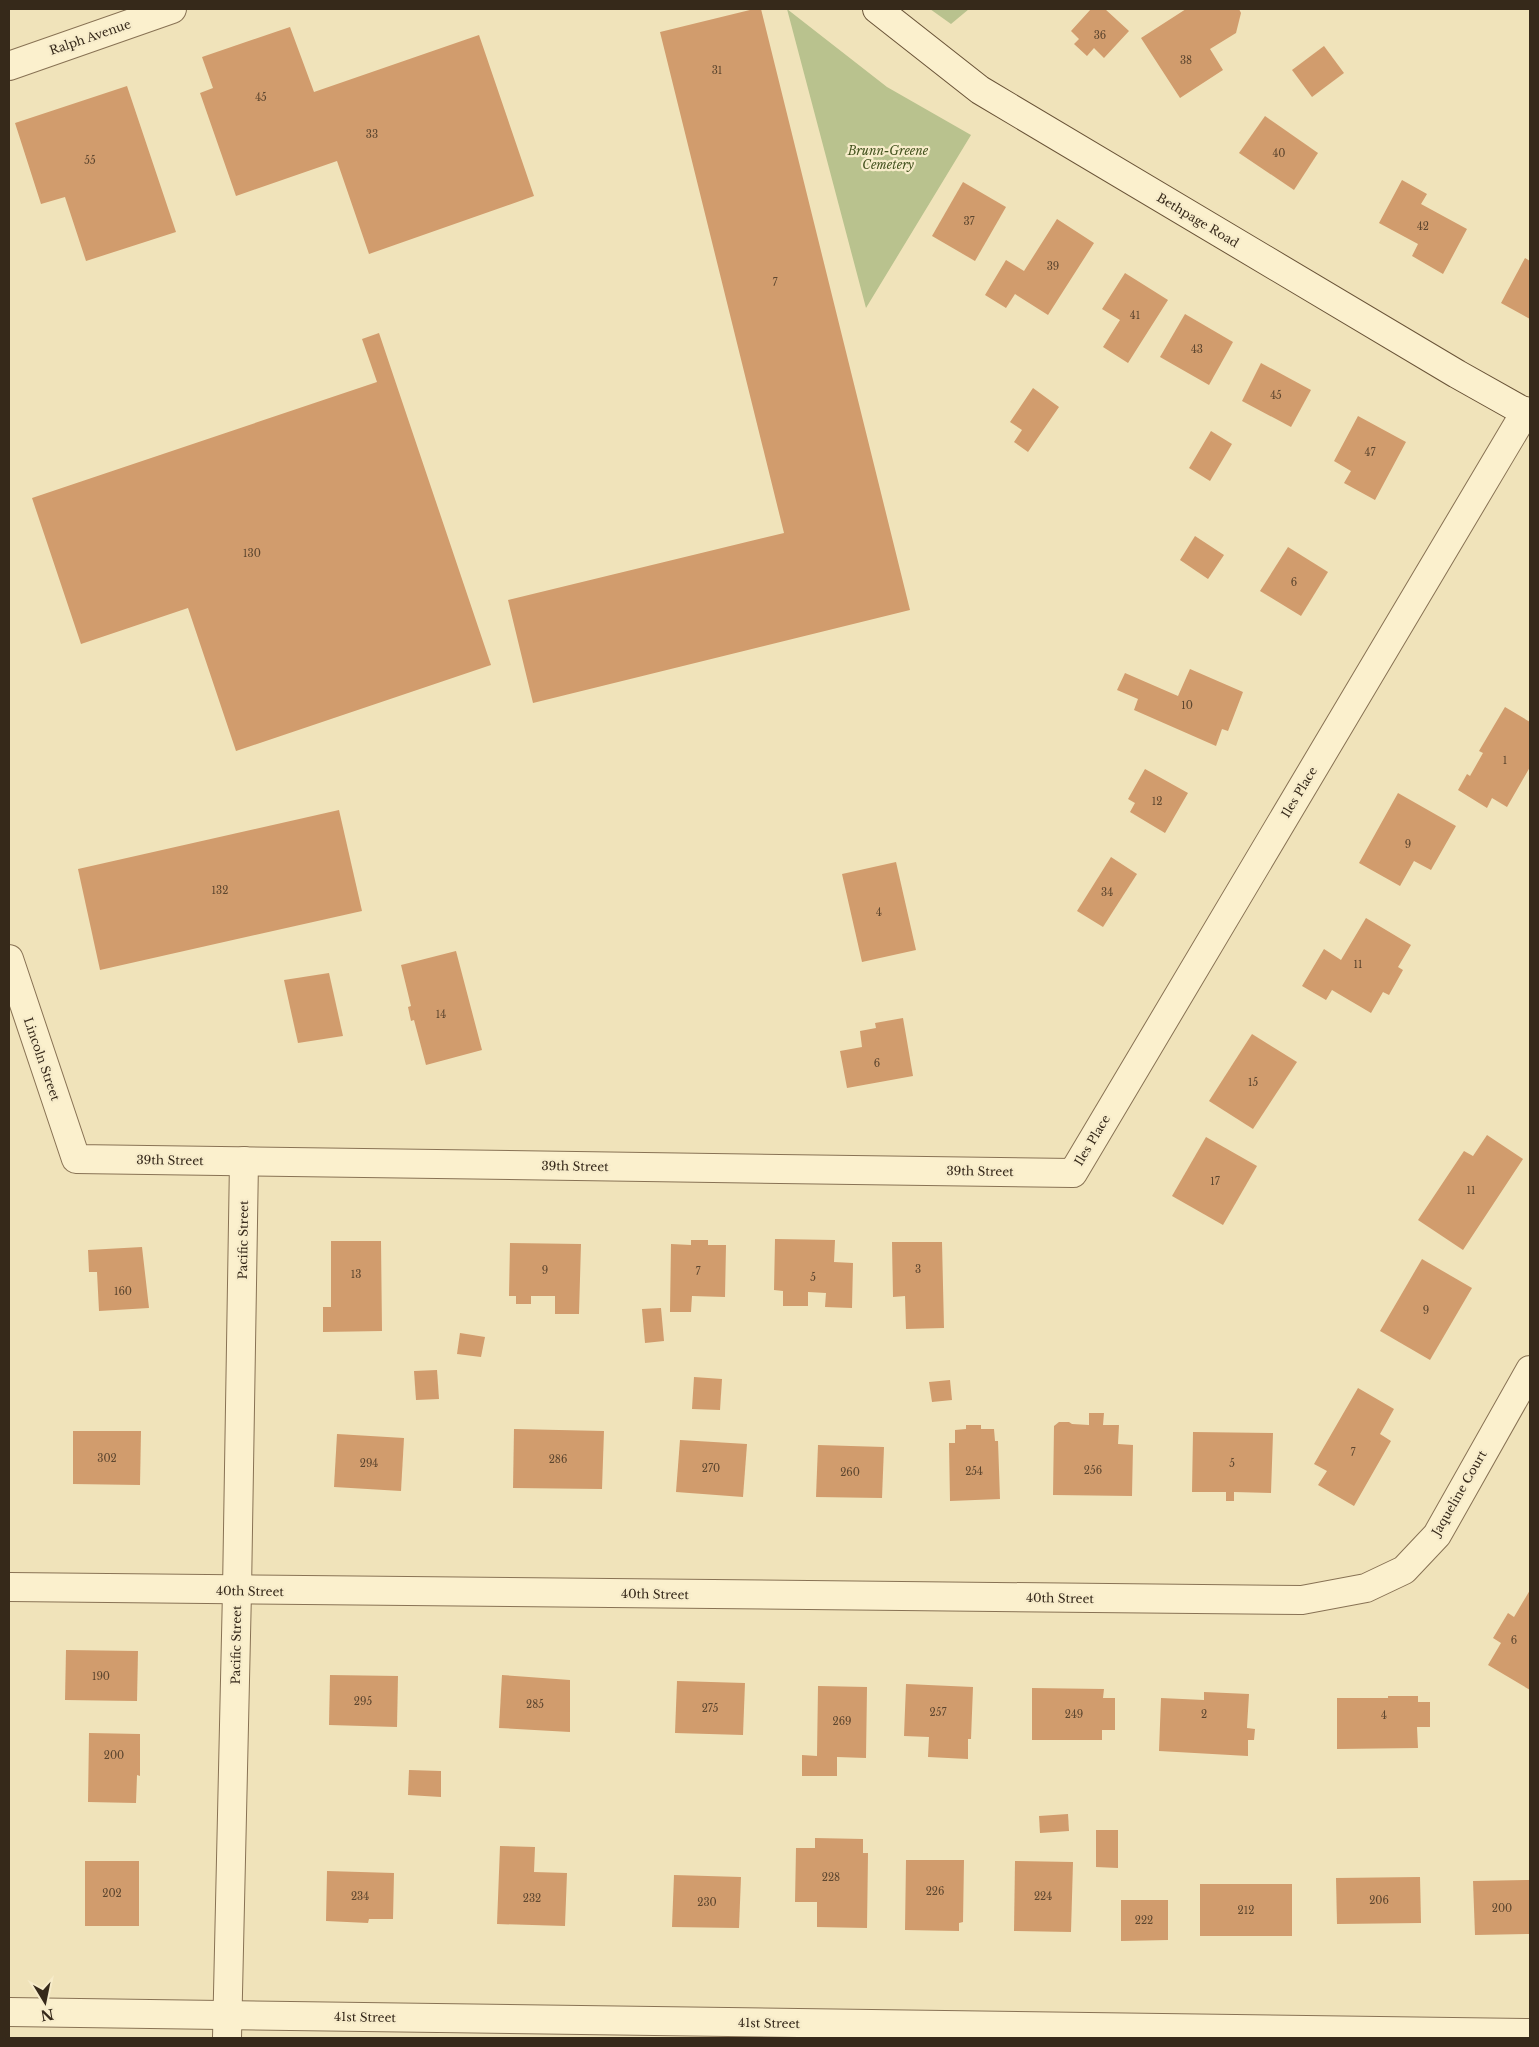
<svg xmlns="http://www.w3.org/2000/svg" width="1539" height="2047" viewBox="0 0 1539 2047" font-family="'Libre Baskerville',serif">
  <style>
    .cemetery { fill: #b9c28e }
    .building { fill: #d19c6d }
    .lines { fill: none; stroke-linecap: round; stroke-linejoin: round }
    .street-casing { stroke: #887254; stroke-width: 30 }
    .secondary-casing { stroke: #695337; stroke-width: 30 }
    .street { stroke: #fbf0cd; stroke-width: 28 }
    .secondary { stroke: #fbf0cd; stroke-width: 28 }
    .labels { text-anchor: middle; dominant-baseline: central; stroke-width: 4.5; stroke-linejoin: round; paint-order: stroke }
    .number-label { font-size: 10px; fill: #5d462f }
    .street-label { font-size: 12px; fill: #36291a; stroke: #f7ecca }
    .park-label { font-size: 12px; font-style: italic; fill: #44531f; stroke: #f7ecca }
  </style>
  <rect width="100%" height="100%" fill="#f0e3ba"/>
  <g class="cemetery">
    <path d="M787,9L887,87L971,135L866,308Z"/>
    <path d="M930,9H969L951,24Z"/>
  </g>
  <g class="building">
    <path d="M754,9H761L910,610L533,703L508,600L784,533L660,32Z"/>
    <path d="M1091,9H1105L1129,31L1104,58L1094,48L1087,56L1074,44L1079,39L1071,31Z"/>
    <path d="M1186,9H1239L1241,13L1236,33L1210,49L1223,70L1180,98L1141,38Z"/>
    <path d="M290,27L314,92L479,35L534,196L369,254L337,161L236,196L200,93L213,88L202,57Z"/>
    <path d="M1324,46L1344,73L1312,97L1292,70Z"/>
    <path d="M127,86L176,232L86,261L65,197L41,204L15,123Z"/>
    <path d="M1265,116L1318,153L1294,190L1239,153Z"/>
    <path d="M1402,180L1427,194L1421,204L1467,229L1443,274L1412,256L1418,244L1379,223Z"/>
    <path d="M963,182L1006,207L975,261L932,236Z"/>
    <path d="M1057,219L1094,243L1048,315L1015,294L1006,308L985,295L1006,260L1024,271Z"/>
    <path d="M1525,258L1530,261V319L1501,303Z"/>
    <path d="M1125,273L1168,300L1128,363L1103,347L1120,320L1102,309Z"/>
    <path d="M1185,314L1233,342L1209,385L1160,357Z"/>
    <path d="M379,333L491,665L236,751L188,608L81,644L32,498L377,382L362,339Z"/>
    <path d="M1261,363L1311,390L1291,427L1242,401Z"/>
    <path d="M1033,388L1059,407L1028,452L1014,442L1022,430L1010,422Z"/>
    <path d="M1358,416L1406,442L1375,500L1344,483L1351,471L1334,461Z"/>
    <path d="M1211,431L1232,444L1210,481L1189,468Z"/>
    <path d="M1195,536L1224,555L1208,579L1180,560Z"/>
    <path d="M1288,547L1328,572L1301,616L1260,591Z"/>
    <path d="M1190,669L1243,692L1228,731L1222,729L1216,746L1134,710L1138,699L1117,690L1125,673L1178,696Z"/>
    <path d="M1505,707L1530,722V767L1507,807L1492,798L1487,808L1458,790L1467,774L1470,776L1483,753L1479,751Z"/>
    <path d="M1145,769L1188,793L1165,833L1130,812L1135,803L1128,799Z"/>
    <path d="M1398,793L1456,826L1431,870L1414,861L1400,886L1359,863Z"/>
    <path d="M339,810L362,911L100,970L78,869Z"/>
    <path d="M1111,857L1137,874L1103,927L1077,911Z"/>
    <path d="M896,862L916,950L862,962L842,874Z"/>
    <path d="M1366,918L1411,945L1398,967L1403,970L1389,995L1383,992L1371,1013L1332,990L1326,1000L1302,986L1324,949L1341,960Z"/>
    <path d="M456,951L482,1050L426,1065L414,1020L411,1021L408,1007L411,1006L401,965Z"/>
    <path d="M329,973L343,1036L298,1043L284,980Z"/>
    <path d="M903,1018L913,1076L847,1088L840,1051L862,1047L860,1031L876,1028L875,1023Z"/>
    <path d="M1252,1034L1297,1062L1253,1129L1209,1101Z"/>
    <path d="M1487,1135L1523,1159L1463,1250L1418,1220L1464,1151L1473,1156Z"/>
    <path d="M1206,1137L1257,1166L1223,1225L1172,1196Z"/>
    <path d="M775,1239L835,1240L834,1262L853,1263L852,1308L825,1307L826,1293L808,1292V1306H783V1291L774,1290Z"/>
    <path d="M691,1240H708V1245H726L725,1297L692,1296L691,1312H670L671,1244L691,1245Z"/>
    <path d="M331,1241H381L382,1331L323,1332V1307H331Z"/>
    <path d="M892,1242H942L944,1328L906,1329L905,1296L893,1297Z"/>
    <path d="M510,1243L581,1244L579,1314H555V1296H531V1304H516V1296H509Z"/>
    <path d="M142,1247L149,1308L99,1311L97,1272H89L88,1250Z"/>
    <path d="M1422,1259L1472,1288L1430,1360L1380,1331Z"/>
    <path d="M661,1308L664,1341L645,1343L642,1309Z"/>
    <path d="M460,1333L485,1337L481,1357L457,1354Z"/>
    <path d="M437,1370L439,1399L416,1400L414,1371Z"/>
    <path d="M694,1377L722,1379L720,1410L692,1409Z"/>
    <path d="M950,1380L952,1400L932,1402L929,1382Z"/>
    <path d="M1358,1388L1394,1409L1380,1434L1391,1441L1354,1506L1318,1485L1327,1471L1314,1464Z"/>
    <path d="M1089,1413H1104L1103,1425H1119L1118,1444L1133,1445L1132,1496L1053,1495L1054,1426L1059,1422H1069L1072,1424L1089,1425Z"/>
    <path d="M966,1425H981V1429H994L995,1441H998L1000,1499L950,1501L949,1443H955V1430L966,1429Z"/>
    <path d="M514,1429L604,1431L602,1489L513,1488Z"/>
    <path d="M73,1431H141L140,1485L73,1484Z"/>
    <path d="M1193,1432L1273,1433L1271,1493L1234,1492V1501H1226V1492H1192Z"/>
    <path d="M337,1434L404,1438L401,1491L334,1487Z"/>
    <path d="M680,1440L747,1444L743,1497L676,1492Z"/>
    <path d="M818,1445L884,1447L882,1498L816,1497Z"/>
    <path d="M1530,1590V1690L1488,1665L1501,1643L1493,1638L1508,1613L1514,1617Z"/>
    <path d="M66,1650L138,1651L137,1701L65,1700Z"/>
    <path d="M330,1675L398,1676L397,1727L329,1725Z"/>
    <path d="M502,1675L570,1680V1732L499,1728Z"/>
    <path d="M677,1681L745,1683L743,1735L675,1733Z"/>
    <path d="M906,1684L973,1687L971,1739H968V1759L928,1757L929,1737L904,1736Z"/>
    <path d="M818,1686L867,1687L866,1758L837,1757V1776H802V1755L817,1756Z"/>
    <path d="M1032,1688L1104,1689L1103,1698H1115V1730H1102V1740H1032Z"/>
    <path d="M1204,1692L1249,1694L1247,1728L1255,1729L1254,1740H1248V1756L1159,1751L1161,1698L1204,1700Z"/>
    <path d="M1388,1696H1418V1702H1430V1727H1417L1418,1748L1337,1749V1698H1388Z"/>
    <path d="M89,1733L140,1734V1776L137,1775L136,1803L88,1802Z"/>
    <path d="M409,1770L441,1771V1797L408,1795Z"/>
    <path d="M1068,1814L1069,1831L1040,1833L1039,1816Z"/>
    <path d="M1096,1830H1118V1868L1096,1867Z"/>
    <path d="M815,1838L863,1839V1853H868L867,1928L817,1927V1902H795L796,1848H815Z"/>
    <path d="M500,1846L535,1847L534,1872L567,1873L565,1926L497,1924Z"/>
    <path d="M906,1860H964L963,1922L959,1923V1931L905,1930Z"/>
    <rect x="85" y="1861" width="54" height="65"/>
    <path d="M1015,1861L1073,1862L1071,1932L1014,1931Z"/>
    <path d="M327,1871L394,1873L393,1919H369L368,1923L326,1921Z"/>
    <path d="M674,1875L741,1877L739,1928L672,1927Z"/>
    <path d="M1420,1877L1421,1923L1337,1924L1336,1878Z"/>
    <path d="M1530,1880V1934L1475,1935L1473,1881Z"/>
    <rect x="1200" y="1884" width="92" height="52"/>
    <path d="M1121,1900H1168V1940L1121,1941Z"/>
  </g>
  <g class="lines">
    <defs>
      <g id="street">
        <path d="M9,66L172,9"/>
        <path d="M9,959L76,1159L1073,1173L1526,411"/>
        <path d="M9,1587L1302,1600L1366,1588L1404,1570L1437,1535L1530,1370"/>
        <path d="M9,2012L1530,2033"/>
        <path d="M227,2038L237,1591L244,1161"/>
      </g>
      <path id="secondary" d="M877,9L980,90L1457,374L1530,415"/>
    </defs>
    <use href="#street" class="street-casing"/>
    <use href="#secondary" class="secondary-casing"/>
    <use href="#street" class="street"/>
    <use href="#secondary" class="secondary"/>
  </g>
  <g class="labels">
    <g class="number-label">
      <text x="1100" y="35">36</text>
      <text x="1186" y="60">38</text>
      <text x="717" y="70">31</text>
      <text x="261" y="97">45</text>
      <text x="372" y="134">33</text>
      <text x="1279" y="153">40</text>
      <text x="90" y="160">55</text>
      <text x="969" y="221">37</text>
      <text x="1423" y="226">42</text>
      <text x="1053" y="266">39</text>
      <text x="775" y="282">7</text>
      <text x="1135" y="315">41</text>
      <text x="1197" y="349">43</text>
      <text x="1276" y="395">45</text>
      <text x="1370" y="452">47</text>
      <text x="252" y="553">130</text>
      <text x="1294" y="582">6</text>
      <text x="1187" y="705">10</text>
      <text x="1505" y="760">1</text>
      <text x="1157" y="801">12</text>
      <text x="1408" y="844">9</text>
      <text x="220" y="890">132</text>
      <text x="1107" y="892">34</text>
      <text x="879" y="912">4</text>
      <text x="1358" y="964">11</text>
      <text x="441" y="1014">14</text>
      <text x="877" y="1063">6</text>
      <text x="1253" y="1082">15</text>
      <text x="1215" y="1181">17</text>
      <text x="1471" y="1190">11</text>
      <text x="918" y="1269">3</text>
      <text x="545" y="1270">9</text>
      <text x="698" y="1271">7</text>
      <text x="356" y="1274">13</text>
      <text x="813" y="1277">5</text>
      <text x="123" y="1291">160</text>
      <text x="1426" y="1310">9</text>
      <text x="1353" y="1452">7</text>
      <text x="107" y="1458">302</text>
      <text x="558" y="1459">286</text>
      <text x="369" y="1463">294</text>
      <text x="1232" y="1463">5</text>
      <text x="711" y="1468">270</text>
      <text x="1093" y="1470">256</text>
      <text x="974" y="1471">254</text>
      <text x="850" y="1472">260</text>
      <text x="1514" y="1640">6</text>
      <text x="101" y="1676">190</text>
      <text x="363" y="1701">295</text>
      <text x="535" y="1704">285</text>
      <text x="710" y="1708">275</text>
      <text x="938" y="1712">257</text>
      <text x="1074" y="1714">249</text>
      <text x="1204" y="1714">2</text>
      <text x="1384" y="1715">4</text>
      <text x="842" y="1721">269</text>
      <text x="114" y="1755">200</text>
      <text x="831" y="1877">228</text>
      <text x="935" y="1891">226</text>
      <text x="112" y="1893">202</text>
      <text x="360" y="1896">234</text>
      <text x="1043" y="1896">224</text>
      <text x="532" y="1898">232</text>
      <text x="1379" y="1900">206</text>
      <text x="707" y="1902">230</text>
      <text x="1502" y="1908">200</text>
      <text x="1246" y="1910">212</text>
      <text x="1144" y="1920">222</text>
    </g>
    <g class="street-label">
      <text transform="translate(90 37) rotate(-19)">Ralph Avenue</text>
      <text transform="translate(1198 220) rotate(31)">Bethpage Road</text>
      <text transform="translate(1299 792) rotate(-59)">Iles Place</text>
      <text transform="translate(42 1059) rotate(71)">Lincoln Street</text>
      <text transform="translate(1092 1140) rotate(-59)">Iles Place</text>
      <text transform="translate(170 1160) rotate(1)">39th Street</text>
      <text transform="translate(575 1166) rotate(1)">39th Street</text>
      <text transform="translate(980 1171) rotate(1)">39th Street</text>
      <text transform="translate(243 1240) rotate(-89)">Pacific Street</text>
      <text transform="translate(1459 1493) rotate(-60)">Jaqueline Court</text>
      <text transform="translate(250 1591) rotate(1)">40th Street</text>
      <text transform="translate(655 1594) rotate(1)">40th Street</text>
      <text transform="translate(1060 1598) rotate(1)">40th Street</text>
      <text transform="translate(236 1645) rotate(-89)">Pacific Street</text>
      <text transform="translate(365 2017) rotate(1)">41st Street</text>
      <text transform="translate(769 2023) rotate(1)">41st Street</text>
    </g>
    <g class="park-label">
      <text x="888" y="150">Brunn-Greene<tspan x="888" dy="14">Cemetery</tspan></text>
    </g>
  </g>
  <rect width="1539" height="2047" fill="none" stroke="#36291a" stroke-width="20"/>
  <g transform="translate(45 2002) rotate(170)" stroke="#f7ecca" stroke-width="4" paint-order="stroke">
  <path d="M0-4L9 19L0 12L-9 19Z" fill="#36291a"/>
  <text y="-8" font-size="14" font-weight="bold" text-anchor="middle" fill="#36291a">N</text>
  </g>
</svg>
